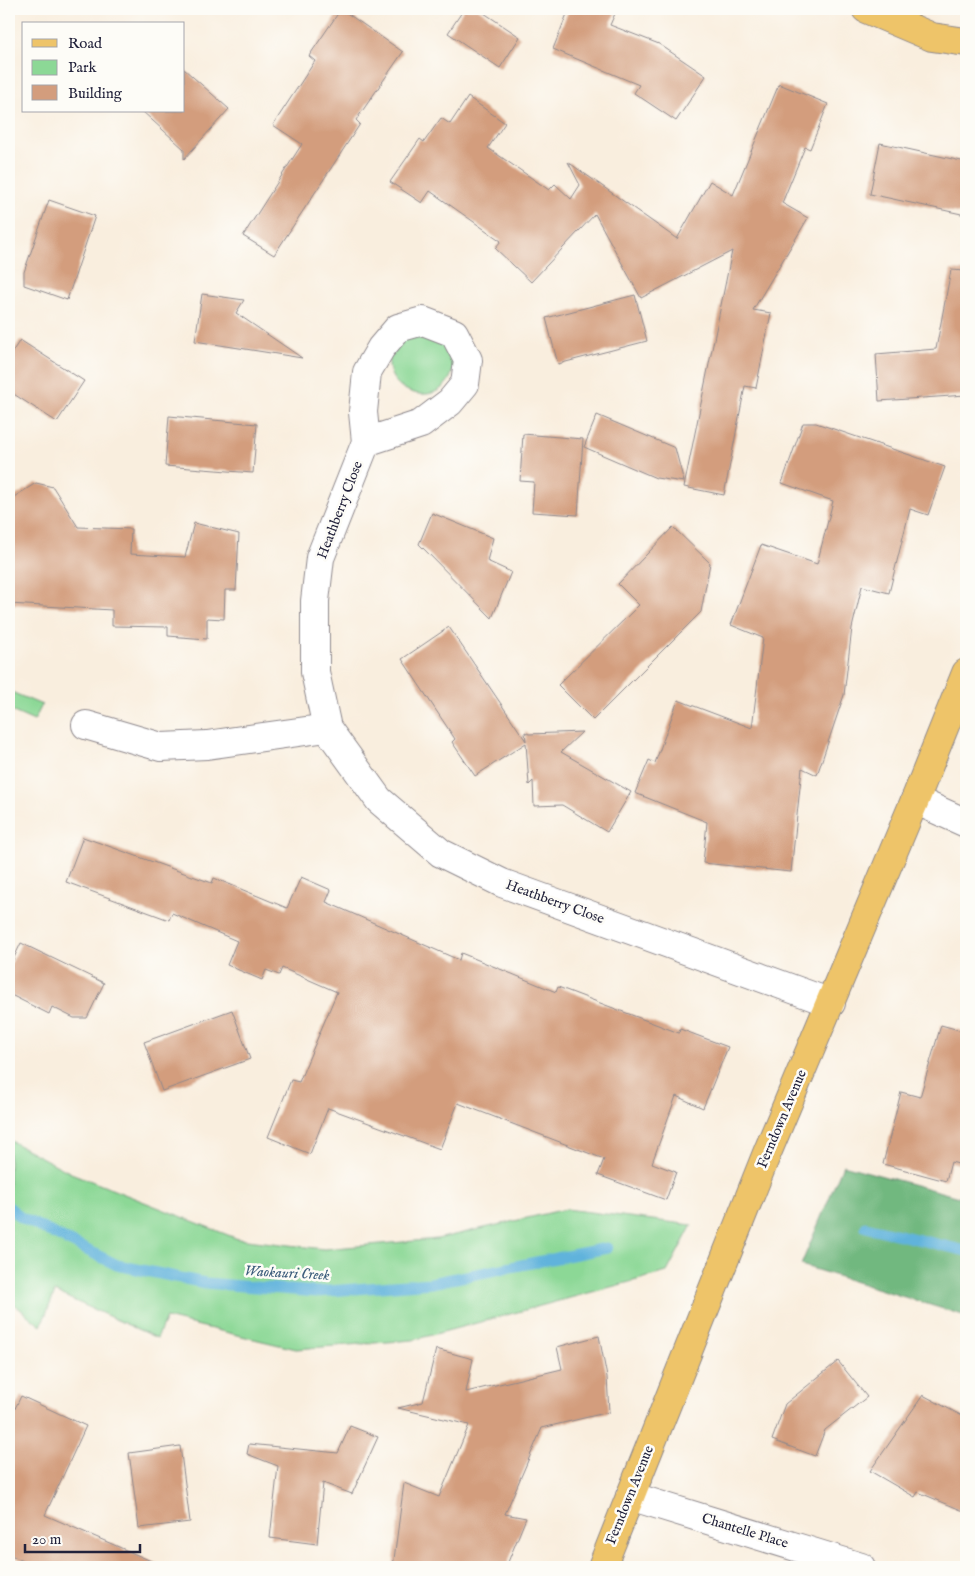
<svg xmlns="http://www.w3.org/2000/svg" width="975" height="1576" viewBox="0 0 975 1576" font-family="'IM FELL English',serif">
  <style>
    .green { fill: #8cd896; stroke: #577d68 }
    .forest { fill: #71b87f; stroke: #4a6d5d }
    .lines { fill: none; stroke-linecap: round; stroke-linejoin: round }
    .stream { stroke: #60b3dc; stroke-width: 11 }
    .building { fill: #d39d7d }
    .minor-casing { stroke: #8e888c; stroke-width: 30 }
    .major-casing { stroke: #8e888c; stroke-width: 30 }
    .minor { stroke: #fff; stroke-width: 28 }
    .major { stroke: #eec469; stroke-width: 28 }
    .labels { text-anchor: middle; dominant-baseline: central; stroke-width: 5; stroke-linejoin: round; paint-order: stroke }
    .street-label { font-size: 14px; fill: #22223b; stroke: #fdfcf7 }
    .water-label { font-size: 15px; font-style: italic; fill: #3b5c7b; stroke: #fdfcf7 }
  </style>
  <rect width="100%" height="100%" fill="#fdfcf7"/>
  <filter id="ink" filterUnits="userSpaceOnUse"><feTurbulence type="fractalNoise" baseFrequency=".02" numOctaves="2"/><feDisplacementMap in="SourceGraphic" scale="10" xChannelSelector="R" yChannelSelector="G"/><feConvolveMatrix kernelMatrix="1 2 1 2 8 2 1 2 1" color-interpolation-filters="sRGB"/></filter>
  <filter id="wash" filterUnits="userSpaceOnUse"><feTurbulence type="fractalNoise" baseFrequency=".0096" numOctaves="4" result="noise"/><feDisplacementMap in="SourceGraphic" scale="20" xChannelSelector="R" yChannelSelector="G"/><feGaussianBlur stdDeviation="1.12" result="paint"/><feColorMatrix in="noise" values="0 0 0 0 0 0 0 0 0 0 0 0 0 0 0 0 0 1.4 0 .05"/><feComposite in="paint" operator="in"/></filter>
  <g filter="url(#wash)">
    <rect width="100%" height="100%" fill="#f9eede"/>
    <g class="green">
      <path d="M436,332L455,359C450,417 380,394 390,357C392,351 395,345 398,339Z"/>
      <path d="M9,691L42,705L34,721L9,710Z"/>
      <path d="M9,1140L71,1173L238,1239L324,1249L437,1239L566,1209L692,1225L667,1272L413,1340L296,1349L166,1318L157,1338L55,1292L41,1326L9,1300Z"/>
    </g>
    <path class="forest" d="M843,1165L966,1199V1316L801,1265Z"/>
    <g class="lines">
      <g class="stream">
        <path d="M9,1207L20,1217L117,1265L205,1283L317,1292L431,1283L607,1248"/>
        <path d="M866,1227L966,1251"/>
      </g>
    </g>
    <g id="blocks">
      <g class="building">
        <path d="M341,9L403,52L356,120L360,124L274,255L243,236L302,144L273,125L315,61L309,56Z"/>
        <path d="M464,9H478L520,37L500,68L448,33Z"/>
        <path d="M569,9H617L610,25L659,44L706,76L676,121L634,93L639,85L553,49Z"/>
        <path d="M184,69L229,109L184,159V149L142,111H184Z"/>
        <path d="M779,84L828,104L810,149L805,147L782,203L808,218L753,310L771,313L756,388L745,386L724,495L684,487L732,251L641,298L595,214L531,282L495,248L501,241L430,191L422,203L390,182L420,139L424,142L441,118L450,124L468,97L505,123L488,148L549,190L555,184L571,199L580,185L568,162L677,239L710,181L733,195Z"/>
        <path d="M880,143L966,162V215L870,194Z"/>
        <path d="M49,200L95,216L67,300L24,285V272Z"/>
        <path d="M951,270L966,271V395L879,401L876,354L936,349Z"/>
        <path d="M202,294L244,300L236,313L302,358L195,341Z"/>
        <path d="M635,295L647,341L558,364L546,318Z"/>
        <path d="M20,340L84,381L57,422L9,391V357Z"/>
        <path d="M597,415L675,448L684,482L656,478L584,447Z"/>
        <path d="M169,416L257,424L253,473L165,466Z"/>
        <path d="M803,423H816L945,467L928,515L910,509L889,593L862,586L852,628L844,695L817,775L802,768L791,872L703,863L707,822L635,793L649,760L655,763L678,700L752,728L763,638L731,625L761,545L817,564L833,501L782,483Z"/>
        <path d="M523,434L583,439L578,515L532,512L534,482L520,481Z"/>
        <path d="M36,483L53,487L78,527L131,529L130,554L185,557L194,523L239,534L236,590H225L224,619L207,618V639L168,636V627L112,626V610L9,604V500Z"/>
        <path d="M432,513L493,538L487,561L511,572L492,618L419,544Z"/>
        <path d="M673,527L710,563L701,612L593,720L558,685L639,605L618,584Z"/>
        <path d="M449,627L526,741L525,732L529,734L582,732L561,752L631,792L607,832L562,805L534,806L533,781L529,785L526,743L475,776L452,742L455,739L402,659Z"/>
        <path d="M83,837L212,883L214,878L287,908L301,877L331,890L326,902L459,960L461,953L556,992L558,987L679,1033L680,1029L728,1047L703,1108L676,1096L652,1163L676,1172L666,1200L598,1175L604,1159L458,1103L440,1149L328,1108L310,1154L268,1137L291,1080L299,1082L337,992L282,968L279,975L266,970L262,980L227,965L237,941L172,913L169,920L66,882Z"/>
        <path d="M21,943L104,983L87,1018H74L52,1007L49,1014L9,994V968Z"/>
        <path d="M232,1010L250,1059L162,1091L144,1042Z"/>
        <path d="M941,1025L966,1032V1166L951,1162L946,1181L883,1164L901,1092L920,1097Z"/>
        <path d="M599,1336L607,1377L609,1412L542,1428L505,1514L526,1518L506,1567H393L404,1483L439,1497L469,1425L398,1408L423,1402L436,1349L473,1359L466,1392L562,1369L557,1347Z"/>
        <path d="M838,1361L867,1397L825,1430L815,1456L772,1440L785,1404Z"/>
        <path d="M923,1395L966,1418V1512L918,1492L915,1497L870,1471Z"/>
        <path d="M21,1396L86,1426L45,1515L165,1567H35L9,1554V1421Z"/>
        <path d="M350,1426L378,1437L352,1494L323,1483L317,1544L270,1538L278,1466L247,1454L249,1444L338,1453Z"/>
        <path d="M180,1446L190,1522L139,1528L129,1453Z"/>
      </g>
    </g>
  </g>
  <g filter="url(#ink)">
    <use href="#blocks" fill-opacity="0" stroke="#8e888c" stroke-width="1"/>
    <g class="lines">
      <defs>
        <g id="minor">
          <path d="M366,442L421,424L450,402L465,384L468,360L454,333L423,321L398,328L381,348L367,372L363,412L366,442L320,558L315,601V672L327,728L379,800L441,853L502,883L831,1003"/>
          <path d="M86,725L161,747L207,745L327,728"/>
          <path d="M915,800L966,823"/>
          <path d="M630,1496L861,1567"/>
        </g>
        <g id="major">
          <path d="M866,9L932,37L966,42"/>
          <path d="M602,1567L767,1153L915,800L966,673"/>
        </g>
      </defs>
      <use href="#minor" class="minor-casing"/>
      <use href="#major" class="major-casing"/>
      <use href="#minor" class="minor"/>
      <use href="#major" class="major"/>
    </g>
  </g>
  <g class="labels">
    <g class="street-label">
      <text transform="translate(340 510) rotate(-69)">Heathberry Close</text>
      <text transform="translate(555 902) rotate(20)">Heathberry Close</text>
      <text transform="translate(782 1119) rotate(-67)">Ferndown Avenue</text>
      <text transform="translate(630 1495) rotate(-68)">Ferndown Avenue</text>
      <text transform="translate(745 1531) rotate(17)">Chantelle Place</text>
    </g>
    <g class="water-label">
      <text transform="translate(287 1273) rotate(3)">Waokauri Creek</text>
    </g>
  </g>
  <rect width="975" height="1576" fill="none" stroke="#fdfcf7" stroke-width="30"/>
  <rect x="22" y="22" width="162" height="90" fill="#fdfcf7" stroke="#a5a5ac"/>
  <rect x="32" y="39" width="25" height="8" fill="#eec469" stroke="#a5a5ac"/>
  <text x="68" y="48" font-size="15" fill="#22223b">Road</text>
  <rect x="32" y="60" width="25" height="15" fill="#8cd896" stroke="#a5a5ac"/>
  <text x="68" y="72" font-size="15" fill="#22223b">Park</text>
  <rect x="32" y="85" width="25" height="15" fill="#d39d7d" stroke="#a5a5ac"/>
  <text x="68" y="98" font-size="15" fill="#22223b">Building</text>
  <path d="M25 1544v8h115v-8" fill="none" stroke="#22223b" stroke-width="2.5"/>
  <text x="32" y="1544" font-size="15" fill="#22223b" stroke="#fdfcf7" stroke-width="4" paint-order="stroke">20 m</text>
</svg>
